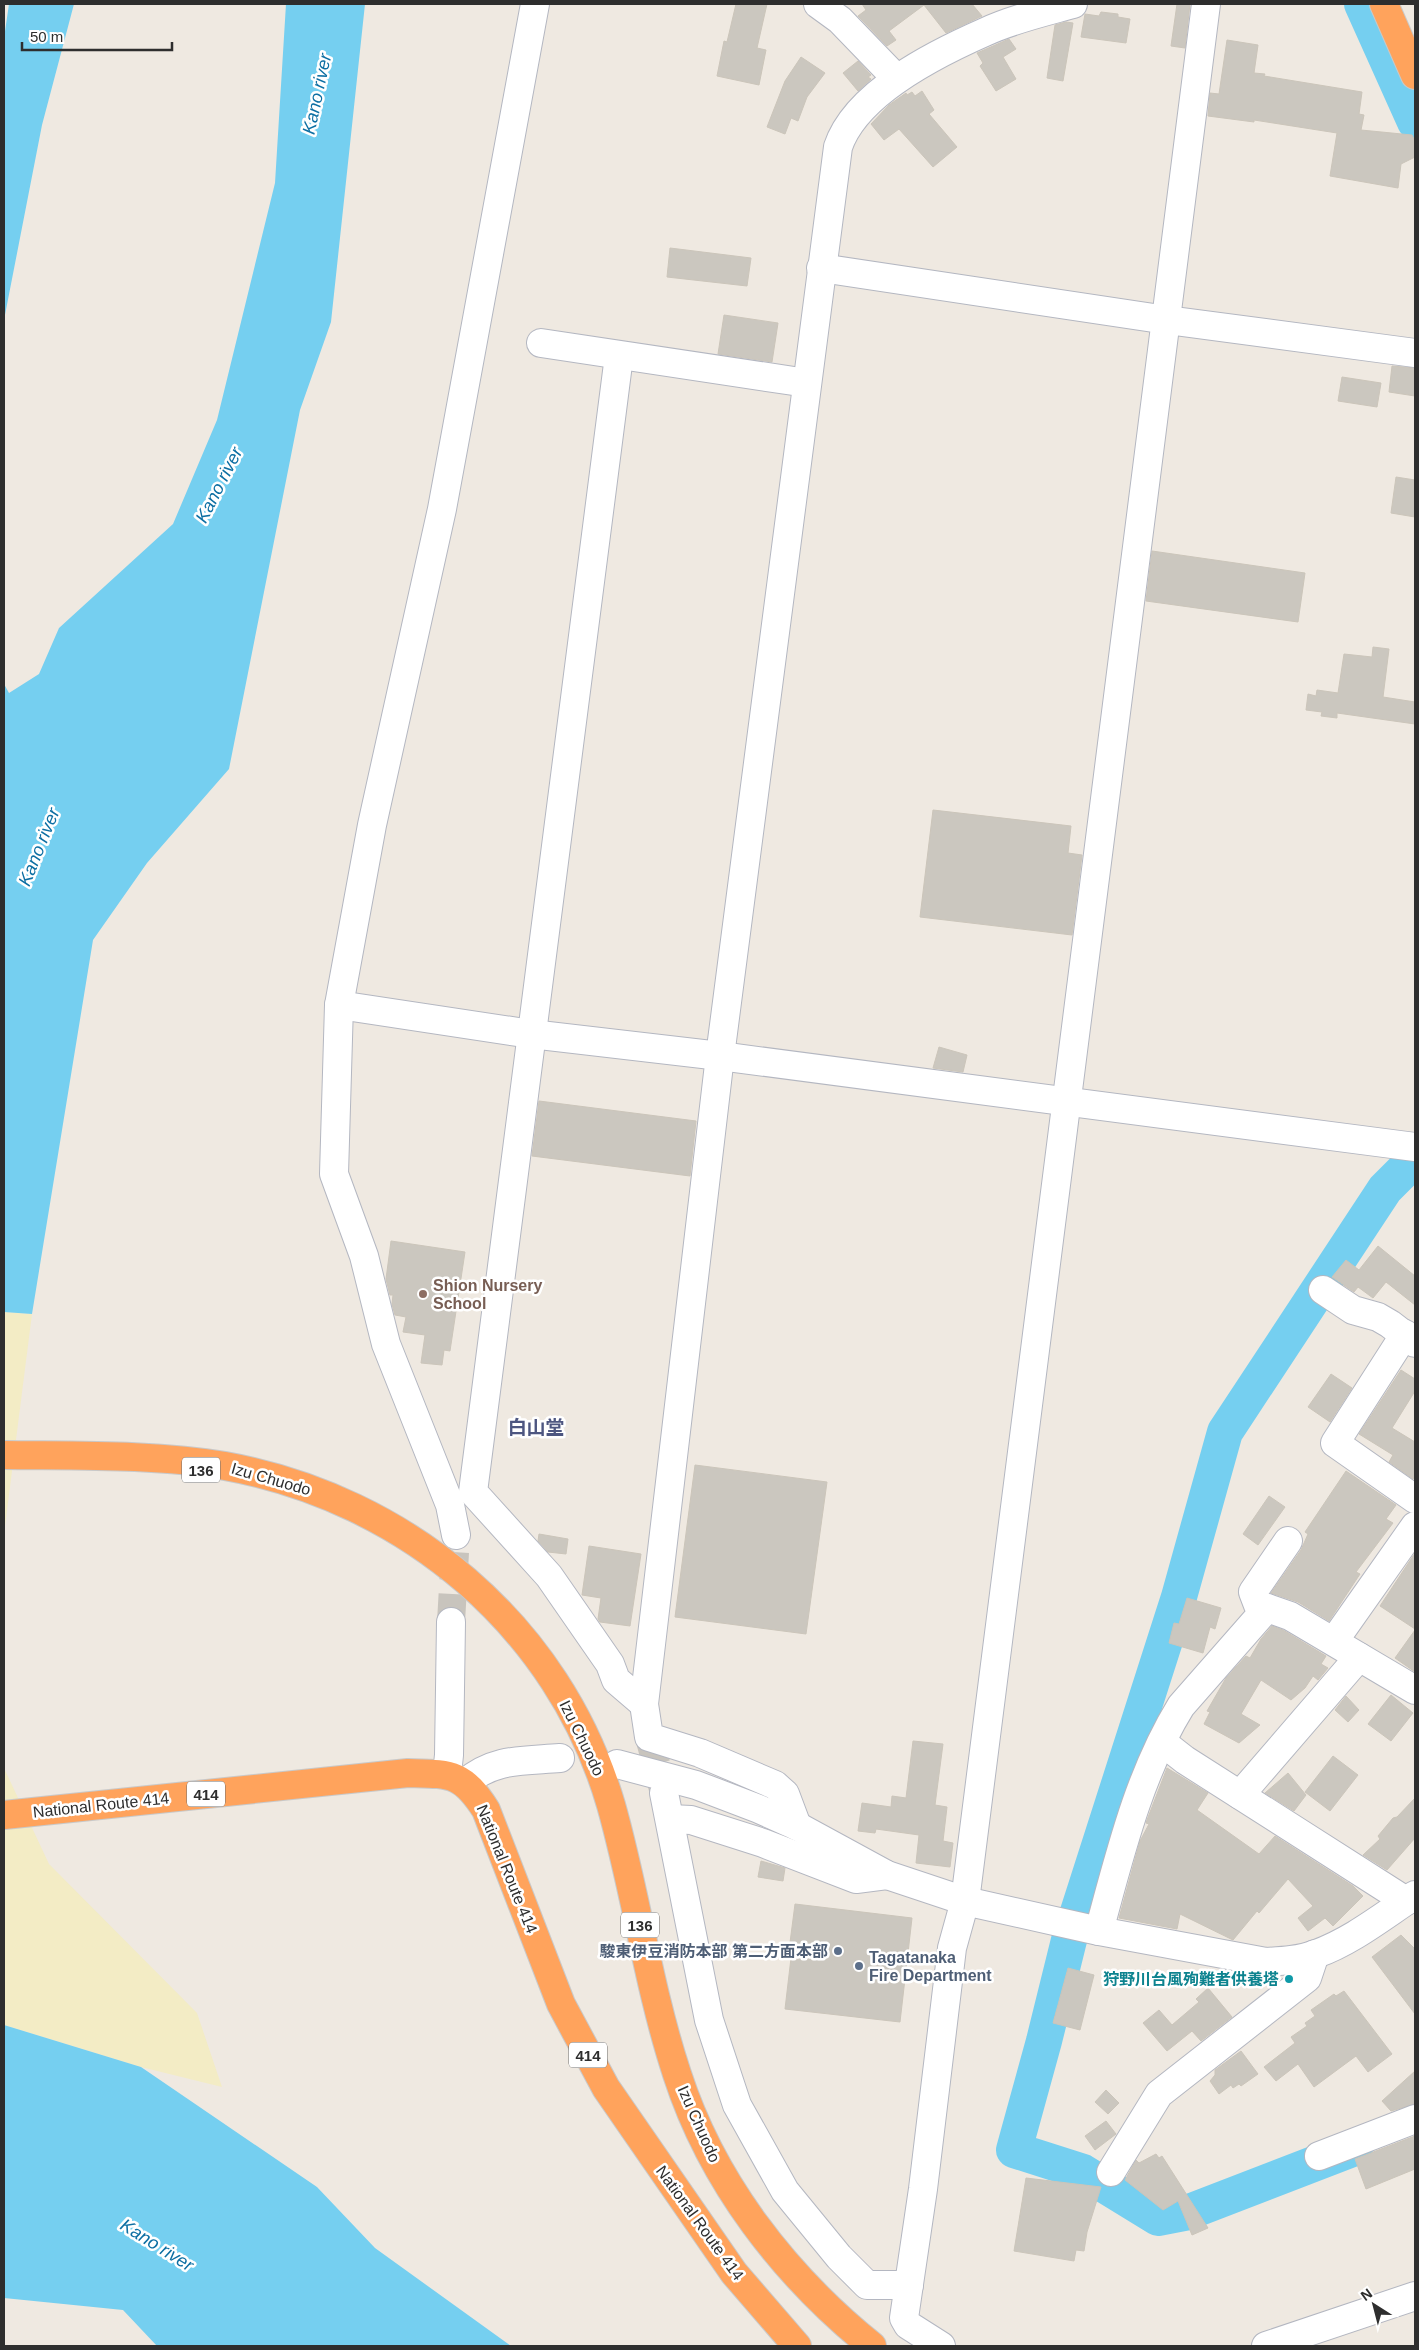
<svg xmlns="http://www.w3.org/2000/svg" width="1419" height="2350" viewBox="0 0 1419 2350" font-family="Helvetica,'Noto Sans JP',sans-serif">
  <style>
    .sand { fill: #f3ecc5 }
    .water { fill: #75cff0 }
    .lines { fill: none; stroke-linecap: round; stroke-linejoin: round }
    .river { stroke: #75cff0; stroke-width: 36 }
    .building { fill: #cbc7bf; stroke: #cbc5ba }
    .minor-tunnel { stroke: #c8c4bd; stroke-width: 28; stroke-dasharray: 28 14; stroke-linecap: butt }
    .minor-casing { stroke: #b4b7c1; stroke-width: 30 }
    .highway-casing { stroke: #c9c9c9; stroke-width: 30 }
    .minor { stroke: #fff; stroke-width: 28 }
    .highway { stroke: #ffa35c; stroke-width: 28 }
    .education-dot { fill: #8d6e63; stroke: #fff; stroke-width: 2 }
    .service-dot { fill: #5c6f8a; stroke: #fff; stroke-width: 2 }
    .culture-dot { fill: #0f9aa8; stroke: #fff; stroke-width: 2 }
    .labels { text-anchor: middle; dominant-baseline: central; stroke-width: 5; stroke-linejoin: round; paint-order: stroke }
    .shield { fill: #fff; stroke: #6d6d6d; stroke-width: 1 }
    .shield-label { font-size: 15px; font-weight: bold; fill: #2e2e2e }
    .education-label { font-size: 16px; font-weight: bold; fill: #785e54; stroke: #fff; text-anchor: start }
    .street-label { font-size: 16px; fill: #2e2e2e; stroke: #fff }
    .service-label { font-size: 16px; font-weight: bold; fill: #4e5e75; stroke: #fff; text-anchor: end }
    .culture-label { font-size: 16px; font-weight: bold; fill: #0d838f; stroke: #fff; text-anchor: end }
    .water-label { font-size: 18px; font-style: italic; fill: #0d6fa3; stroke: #fff }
    .quarter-label { font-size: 19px; font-weight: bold; fill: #4d5680; stroke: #fff }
  </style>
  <rect width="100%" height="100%" fill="#efe9e1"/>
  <g class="sand">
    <path d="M4,1312L32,1314L4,1534Z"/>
    <path d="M4,1768L49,1864L197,2013L222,2087L141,2067L4,2025Z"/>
  </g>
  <g class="water">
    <path d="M9,4H74L42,125L4,320V38Z"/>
    <path d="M286,4H365L331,322L300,410L229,769L147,863L93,940L32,1314L4,1312V684L9,693L39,674L59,628L173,524L217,420L275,183Z"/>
    <path d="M4,2025L141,2067L317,2187L375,2248L511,2346H157L123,2310L4,2298Z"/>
  </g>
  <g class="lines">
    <g class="river">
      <path d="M1362,4L1415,122"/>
      <path d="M1355,2148L1189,2212L1158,2218L1083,2172L1014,2150L1044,2041L1069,1940L1179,1597L1225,1432L1385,1189L1413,1161L1415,1156"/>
    </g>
  </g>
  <g class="building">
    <path d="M736,4H767L757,48L766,50L759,85L717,76L724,41L727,42Z"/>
    <path d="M862,4H972L982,16L946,33L924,5L889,31L896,40L887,46L858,16L866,10Z"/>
    <path d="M1177,4H1190L1185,48L1171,46Z"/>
    <path d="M1101,12L1118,14V17L1130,19L1126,43L1081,37L1085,14L1099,16Z"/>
    <path d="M1066,22L1073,23L1063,81L1047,78L1055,25Z"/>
    <path d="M1009,39L1016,49L1003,57L1016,79L996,91L980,66L983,63L977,53Z"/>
    <path d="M1227,40L1258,45L1254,73L1265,74L1264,76L1362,92L1359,114L1364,115L1361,130L1412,135L1415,141V157L1401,164L1398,188L1330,176L1337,133L1254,120V122L1208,116L1210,93L1219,94Z"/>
    <path d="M801,57L825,73L807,97L798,121L791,118L785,134L767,127L785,81Z"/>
    <path d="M858,61L871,75L868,77L871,79L858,91L843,73Z"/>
    <path d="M922,91L934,110L929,114L957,147L933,167L899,129L884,140L871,124L889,105L906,93L907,95L912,92L915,96Z"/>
    <path d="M670,248L751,258L747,286L667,277Z"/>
    <path d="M724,315L778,323L772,362L718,354Z"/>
    <path d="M1392,366L1415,368V396L1389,392Z"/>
    <path d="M1342,377L1381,383L1377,407L1338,401Z"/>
    <path d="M1396,477L1415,480V517L1391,513Z"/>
    <path d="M1152,551L1305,573L1298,622L1146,601Z"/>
    <path d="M1373,647L1389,649L1383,697L1415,702V724L1337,713V718L1321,716L1322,712L1306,710L1308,694L1316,696L1317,690L1338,693L1344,654L1372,657Z"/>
    <path d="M933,810L1071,826L1068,853L1082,855L1072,935L920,917Z"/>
    <path d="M939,1047L967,1055L963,1072L933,1068Z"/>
    <path d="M539,1101L696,1121L690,1176L532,1156Z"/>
    <path d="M391,1241L465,1252L450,1351L444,1350L442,1365L421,1363L425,1335L403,1332L406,1317L395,1315L392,1304L393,1295H390L386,1279Z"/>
    <path d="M1378,1246L1415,1276V1305L1386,1282L1373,1298L1358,1287L1354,1292L1332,1277L1346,1260L1359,1270Z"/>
    <path d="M1401,1370L1415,1379V1391L1392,1428L1415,1442V1476L1413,1479L1389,1462L1393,1455L1359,1434Z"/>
    <path d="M1331,1374L1352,1388L1330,1422L1308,1407Z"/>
    <path d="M695,1465L827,1482L806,1634L675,1617Z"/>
    <path d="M1346,1471L1396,1505L1386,1519L1393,1523L1356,1572L1360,1574L1329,1621L1298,1602L1271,1593L1301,1550L1308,1534L1305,1532Z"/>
    <path d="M1269,1496L1285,1507L1258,1545L1243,1534Z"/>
    <path d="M539,1534L568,1539L566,1554L548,1552L538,1541Z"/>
    <path d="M589,1546L641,1554L630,1626L600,1622L598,1619L601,1598L582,1595Z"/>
    <path d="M1415,1553V1629L1380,1606Z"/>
    <path d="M1187,1598L1221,1608L1215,1629L1210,1627L1203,1653L1169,1643L1174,1623L1179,1624Z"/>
    <path d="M1272,1626L1283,1630L1326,1656L1321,1664L1328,1668L1318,1680L1313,1676L1305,1688L1291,1700L1261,1680L1241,1714L1260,1725L1239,1743L1204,1724L1210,1712L1207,1711L1226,1678L1246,1656L1250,1658L1261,1639Z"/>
    <path d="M1415,1630V1672L1395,1658Z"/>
    <path d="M1391,1695L1413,1713L1391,1741L1368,1724Z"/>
    <path d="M1346,1696L1359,1710L1348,1722L1335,1710Z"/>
    <path d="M913,1741L943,1744L935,1805L947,1807L943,1841L953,1843L950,1867L916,1863L919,1835L876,1829L875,1833L858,1831L862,1803L891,1807L892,1796L906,1798Z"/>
    <path d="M1333,1756L1358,1775L1330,1811L1305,1792Z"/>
    <path d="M1167,1768L1208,1793L1197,1810L1259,1854L1275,1836L1353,1886L1363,1896L1333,1926L1325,1918L1308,1931L1298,1918L1313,1906L1288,1879L1259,1913L1257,1911L1233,1940L1180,1914L1177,1929L1119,1918L1140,1841L1149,1824L1146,1823L1147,1820Z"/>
    <path d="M1288,1773L1306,1795L1294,1811L1265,1793Z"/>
    <path d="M1415,1798V1838L1387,1870L1363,1855L1380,1839L1378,1836L1393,1818L1397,1817Z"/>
    <path d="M761,1861L785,1868L783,1881L758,1877Z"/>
    <path d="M795,1904L912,1918L900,2022L785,2009L791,1958H788Z"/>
    <path d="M1401,1935L1415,1949V2014L1372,1957Z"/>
    <path d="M1068,1968L1094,1975L1080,2030L1053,2023Z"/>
    <path d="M1208,1988L1232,2017L1201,2041L1192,2031L1167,2051L1143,2023L1159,2010L1172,2025L1199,2002L1196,1999Z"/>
    <path d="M1344,1991L1392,2054L1368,2072L1356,2056L1314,2087L1298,2064L1276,2081L1264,2067L1295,2043L1291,2037L1307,2026L1305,2023L1315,2016L1311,2010L1334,1994L1336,1996Z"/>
    <path d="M1241,2051L1258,2074L1241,2086L1239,2084L1233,2088L1231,2085L1219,2094L1210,2081L1215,2075V2070Z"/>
    <path d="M1415,2071V2104L1391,2111L1382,2101Z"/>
    <path d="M1106,2090L1119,2103L1108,2114L1095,2102Z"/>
    <path d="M1106,2121L1116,2134L1095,2150L1085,2136Z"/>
    <path d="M1415,2136V2169L1366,2189L1355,2159Z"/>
    <path d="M1156,2154L1159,2158L1162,2156L1208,2228L1192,2235L1178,2201L1163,2210L1125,2180L1136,2160L1139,2163Z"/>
    <path d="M1026,2178L1101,2187L1087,2232L1084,2251L1076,2250L1074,2261L1014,2251Z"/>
  </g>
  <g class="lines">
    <g class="minor-tunnel">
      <path d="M451,1622L456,1535"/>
      <path d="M649,1737L664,1793"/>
    </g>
    <defs>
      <g id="minor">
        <path d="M818,4L840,20L897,79"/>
        <path d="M821,268L1167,320L1415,353"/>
        <path d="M541,343L807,383"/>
        <path d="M619,356L473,1492L549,1576L610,1664L616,1680L644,1704"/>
        <path d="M339,1005L531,1034L720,1056L1415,1147"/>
        <path d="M1323,1290L1353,1310L1378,1317L1390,1324L1415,1343"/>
        <path d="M1405,1334L1335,1443L1415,1499"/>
        <path d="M456,1535L450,1505L386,1344L364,1256L334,1174L339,1005L372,825L442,509L535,4"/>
        <path d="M1267,1608L1290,1616L1415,1690"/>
        <path d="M1334,1641L1415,1526"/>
        <path d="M1162,1742L1185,1760L1406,1901"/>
        <path d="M617,1764L696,1785L759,1809L797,1826L887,1875L965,1901L1099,1931L1266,1962C1283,1961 1300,1960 1316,1954C1352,1941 1383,1916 1415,1895"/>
        <path d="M447,1774L449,1755L451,1622"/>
        <path d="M465,1783C494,1758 523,1761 560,1758"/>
        <path d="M664,1793L709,2020L737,2105L785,2191L839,2257L867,2285H909"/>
        <path d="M1240,1795L1359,1657"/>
        <path d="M670,1819L691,1820L763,1843L856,1879L887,1875"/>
        <path d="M797,1826L785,1794L775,1785L700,1753L649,1737L644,1704L720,1056L838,147C856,93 935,54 985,32C1013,19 1044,12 1073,4"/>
        <path d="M1099,1931C1120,1854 1139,1774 1181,1706L1267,1608L1258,1605L1253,1592L1288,1541"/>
        <path d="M1319,2156L1415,2119"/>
        <path d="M1111,2172L1159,2094L1307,1978L1315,1954"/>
        <path d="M941,2346L908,2325L904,2318L923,2189L952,1948L965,1901L1206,4"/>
        <path d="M1266,2346L1415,2296"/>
      </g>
      <g id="highway">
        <path d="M1384,4L1415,75"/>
        <path d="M4,1455C74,1456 156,1454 225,1466C406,1499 559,1626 611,1805C636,1893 648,1986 677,2074C712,2182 784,2275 872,2346"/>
        <path d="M4,1815L408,1773C450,1774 462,1772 486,1810L561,2004L606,2088L734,2273L797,2346"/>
      </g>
    </defs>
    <use href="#minor" class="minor-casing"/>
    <use href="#highway" class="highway-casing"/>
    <use href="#minor" class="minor"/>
    <use href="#highway" class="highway"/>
  </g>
  <circle class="education-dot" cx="423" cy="1294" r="5"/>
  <g class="service-dot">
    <circle cx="838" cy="1951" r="5"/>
    <circle cx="859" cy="1966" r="5"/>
  </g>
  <circle class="culture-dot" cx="1289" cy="1979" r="5"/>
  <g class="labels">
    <g class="shield">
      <rect x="182" y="1457.5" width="38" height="25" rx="4"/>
      <rect x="187" y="1781.5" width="38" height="25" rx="4"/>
      <rect x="621" y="1912.5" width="38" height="25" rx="4"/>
      <rect x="569" y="2042.5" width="38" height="25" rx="4"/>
    </g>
    <g class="shield-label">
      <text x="201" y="1470">136</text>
      <text x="206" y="1794">414</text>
      <text x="640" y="1925">136</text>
      <text x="588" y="2055">414</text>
    </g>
    <g class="education-label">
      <text x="433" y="1285">Shion Nursery<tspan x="433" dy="18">School</tspan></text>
    </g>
    <g class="street-label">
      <text transform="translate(271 1479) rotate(16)">Izu Chuodo</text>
      <text transform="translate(582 1738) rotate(64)">Izu Chuodo</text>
      <text transform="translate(101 1805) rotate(-6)">National Route 414</text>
      <text transform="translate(507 1869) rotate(68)">National Route 414</text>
      <text transform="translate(699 2124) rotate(66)">Izu Chuodo</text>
      <text transform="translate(700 2223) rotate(54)">National Route 414</text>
    </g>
    <g class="service-label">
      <text x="828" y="1951">駿東伊豆消防本部 第二方面本部</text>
      <text x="869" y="1957" text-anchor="start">Tagatanaka<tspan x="869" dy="18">Fire Department</tspan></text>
    </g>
    <g class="culture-label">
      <text x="1279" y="1979">狩野川台風殉難者供養塔</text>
    </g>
    <g class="water-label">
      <text transform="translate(317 94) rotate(-78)">Kano river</text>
      <text transform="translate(219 485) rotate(-63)">Kano river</text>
      <text transform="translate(39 847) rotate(-68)">Kano river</text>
      <text transform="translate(157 2245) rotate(32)">Kano river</text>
    </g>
    <g class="quarter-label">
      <text x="536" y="1427">白山堂</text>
    </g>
  </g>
  <rect width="1419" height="2350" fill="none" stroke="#2e2e2e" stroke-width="10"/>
  <g transform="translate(1374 2305) rotate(324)" stroke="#ffffff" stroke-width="4" paint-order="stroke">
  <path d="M0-4L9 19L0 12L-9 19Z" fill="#2e2e2e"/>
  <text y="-8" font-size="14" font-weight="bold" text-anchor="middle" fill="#2e2e2e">N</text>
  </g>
  <path d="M22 42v8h150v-8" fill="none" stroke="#2e2e2e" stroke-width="2.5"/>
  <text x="30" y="42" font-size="15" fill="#2e2e2e" stroke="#ffffff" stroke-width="4" paint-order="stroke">50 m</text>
</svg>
